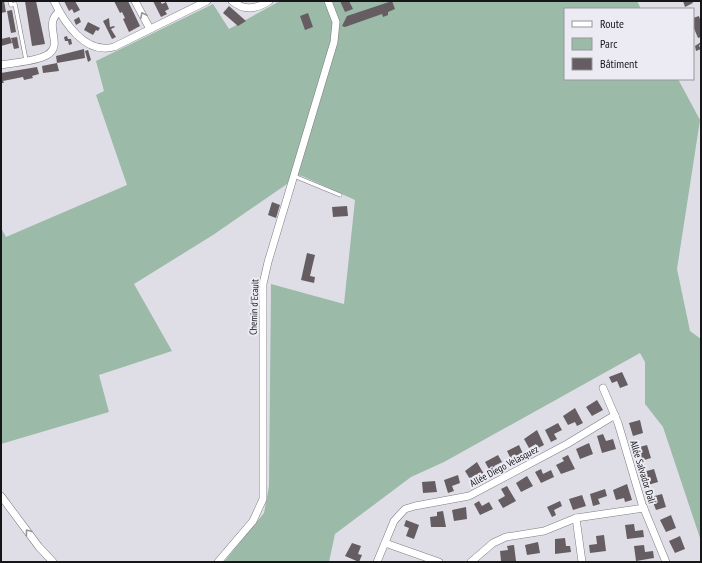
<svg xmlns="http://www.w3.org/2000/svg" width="702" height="563" viewBox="0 0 702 563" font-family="'PT Sans Narrow',sans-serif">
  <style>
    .green { fill: #9bbaa8 }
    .building { fill: #655d61 }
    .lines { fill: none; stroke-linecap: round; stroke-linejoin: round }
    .service-casing { stroke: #7d7c84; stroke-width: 4.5 }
    .minor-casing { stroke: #7d7c84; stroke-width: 8 }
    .service { stroke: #fff; stroke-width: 3.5 }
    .minor { stroke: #fff; stroke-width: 7 }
    .oneway { stroke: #969698 }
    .labels { text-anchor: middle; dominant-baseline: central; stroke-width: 4; stroke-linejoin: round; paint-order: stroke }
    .street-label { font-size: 10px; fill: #161619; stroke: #ecebf4 }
  </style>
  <rect width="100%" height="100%" fill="#dfdee7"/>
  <path class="green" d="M280,1H637L641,9H565V79H678L700,120L677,269L690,331L701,339V541L663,427L645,404V362L640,353L444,462L411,477L335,534L329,562H224L264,513L269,486L271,284L344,304L355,200L302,176L292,174L287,184L213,235L134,284L172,351L99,375L109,412L1,444V228L6,237L127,185L96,95L104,91L96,61L213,4L229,29Z"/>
  <g class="building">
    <path d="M1,1H4L6,12L1,13Z"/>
    <path d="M25,1H36L45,44L32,46Z"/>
    <path d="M64,1H75L80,10L74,13L72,9L69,11Z"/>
    <path d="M114,1H128L140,26L129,32L123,19L125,18L122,12L120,13Z"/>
    <path d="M153,1H160L162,4L166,2L169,9L165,11L167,14L161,17Z"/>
    <path d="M340,1H349L353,9L345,12Z"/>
    <path d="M392,1L395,9L388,12V15L383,17L382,14L345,27L342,26L347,16Z"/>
    <path d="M683,1H692L693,3L685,7Z"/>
    <path d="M229,6L246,21L238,26L223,13Z"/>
    <path d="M12,10L16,32L11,33L7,11Z"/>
    <path d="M308,13L313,27L305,30L300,16Z"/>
    <path d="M699,16L701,22V37L698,38L693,26V18Z"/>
    <path d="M79,17L81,22L76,25L74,20Z"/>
    <path d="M109,18L110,27L114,26L115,27L111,29L116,37L112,39L103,21Z"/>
    <path d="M88,22L100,28L98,31L96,30L93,35L84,30Z"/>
    <path d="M67,36L68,39H71L72,44L69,45L68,41H65L64,37Z"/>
    <path d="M10,37L12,43L1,46V39Z"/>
    <path d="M17,37L19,48L14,49L11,38Z"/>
    <path d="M701,42L699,46L701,49L696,51L695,46Z"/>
    <path d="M84,49L85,58L57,63L59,71L43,73L42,66L57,63L56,56Z"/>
    <path d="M88,50L91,60L88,62L85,51Z"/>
    <path d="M37,67L39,74L32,76L33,78L24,80L23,77L3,81L4,83H1V73Z"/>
    <path d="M272,202L280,205L276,218L268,215Z"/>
    <path d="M347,206L348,216L333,217L332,207Z"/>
    <path d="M307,253L315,255L310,276L315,277L314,283L301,280Z"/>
    <path d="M622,372L628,385L620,388L617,381L612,383L609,377Z"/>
    <path d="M597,400L603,410L592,416L586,407Z"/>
    <path d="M575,408L583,423L577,426L575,422L568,425L563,416Z"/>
    <path d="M640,420L643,433L633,436L629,423Z"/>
    <path d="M558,423L562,430L554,434L557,439L551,442L545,430Z"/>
    <path d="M537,430L544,445L538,448L536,444L529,448L524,439Z"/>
    <path d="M603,434L606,441L613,439L616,449L602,453L597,436Z"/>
    <path d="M589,443L593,454L580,459L576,449Z"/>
    <path d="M519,445L524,456L512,461L507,451Z"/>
    <path d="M647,445L651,458L641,461L636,448Z"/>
    <path d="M498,455L502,462L494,466L497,470L491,473L485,462Z"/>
    <path d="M568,455L575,469L561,474L556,465L564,461L562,458Z"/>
    <path d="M477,462L485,476L479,479L477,475L470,479L465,471Z"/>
    <path d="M541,469L543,474L551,470L554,477L541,483L535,472Z"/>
    <path d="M654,469L658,482L648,485L643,472Z"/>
    <path d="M458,475L460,483L452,486L454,491L448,493L444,480Z"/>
    <path d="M527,476L533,486L521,492L516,483Z"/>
    <path d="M435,481L437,492L423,493L422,482Z"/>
    <path d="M627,484L632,500L625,502L624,498L616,500L613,490Z"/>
    <path d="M507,486L516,501L503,508L498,500L505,496L501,489Z"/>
    <path d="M605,489L607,496L598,499L600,504L593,506L590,494Z"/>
    <path d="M662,494L666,507L656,510L651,497Z"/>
    <path d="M582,495L586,506L573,510L569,499Z"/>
    <path d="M479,501L482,506L489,502L493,509L480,515L474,504Z"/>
    <path d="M560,501L562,506L554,510L556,515L552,517L547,507Z"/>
    <path d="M466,507L467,519L454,521L452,510Z"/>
    <path d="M443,511L446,527H431L430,517L437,516V512Z"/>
    <path d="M671,515L676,528L666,532L660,520Z"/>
    <path d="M406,520L419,525L414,539L406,536L409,528L404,526Z"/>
    <path d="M634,524L635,531L643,530L644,537L627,539L625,525Z"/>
    <path d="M604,535L606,551L590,553L589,545L597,544L596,536Z"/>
    <path d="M680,536L685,549L675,553L669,541Z"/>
    <path d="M565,538L566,546H570L571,552L555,554V539Z"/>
    <path d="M538,542L540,553L527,555L525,545Z"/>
    <path d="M352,543L361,546L358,554L362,555L359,562L345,556Z"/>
    <path d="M514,545L516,561H501L500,551L508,550L507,546Z"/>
    <path d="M644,545L645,552L653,551L654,558L636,561L634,546Z"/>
  </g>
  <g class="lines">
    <defs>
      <g id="service">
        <path d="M10,1L11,5L15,4L26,60"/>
        <path d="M294,176L340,195"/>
      </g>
      <g id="minor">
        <path d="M54,1C64,22 85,55 114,47L207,1"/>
        <path d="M135,1L150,29"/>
        <path d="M232,1C244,11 257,9 269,1"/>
        <path d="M1,65C15,62 35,62 47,55C65,45 42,25 59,12"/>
        <path d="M603,388L618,423L642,504L666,562"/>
        <path d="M1,496L39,547L53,562"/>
        <path d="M576,518L582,562"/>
        <path d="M385,543L439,562"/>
        <path d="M218,562L253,521L263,499V284L268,262L334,42L336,22L328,1"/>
        <path d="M377,562L394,521L405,509L415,506L469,496L567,444L615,415"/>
        <path d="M471,562L493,543L506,537L544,531L576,518L644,508"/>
      </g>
    </defs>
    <use href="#service" class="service-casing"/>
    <use href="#minor" class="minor-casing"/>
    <use href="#service" class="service"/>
    <use href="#minor" class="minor"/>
  </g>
  <defs><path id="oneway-chevron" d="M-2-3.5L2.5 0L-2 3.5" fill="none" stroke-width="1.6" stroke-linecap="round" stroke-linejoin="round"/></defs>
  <g class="oneway">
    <use href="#oneway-chevron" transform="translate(143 15) rotate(-117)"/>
    <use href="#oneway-chevron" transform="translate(28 532) rotate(-127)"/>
  </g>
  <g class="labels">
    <g class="street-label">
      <text transform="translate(254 307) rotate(-88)">Chemin d'Ecault</text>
      <text transform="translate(504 466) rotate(-28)">Allée Diego Velasquez</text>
      <text transform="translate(643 472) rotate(73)">Allée Salvador Dali</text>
    </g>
  </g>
  <rect width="702" height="563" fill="none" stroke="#161619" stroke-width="4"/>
  <rect x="564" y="8" width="130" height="72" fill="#ecebf4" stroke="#96969c"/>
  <rect x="572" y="21" width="20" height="6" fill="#ffffff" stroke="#96969c"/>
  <text x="600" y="28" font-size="12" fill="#161619">Route</text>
  <rect x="572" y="38" width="20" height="12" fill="#9bbaa8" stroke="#96969c"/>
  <text x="600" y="48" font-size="12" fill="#161619">Parc</text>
  <rect x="572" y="58" width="20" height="12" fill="#655d61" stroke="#96969c"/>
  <text x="600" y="68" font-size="12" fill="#161619">Bâtiment</text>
</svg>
